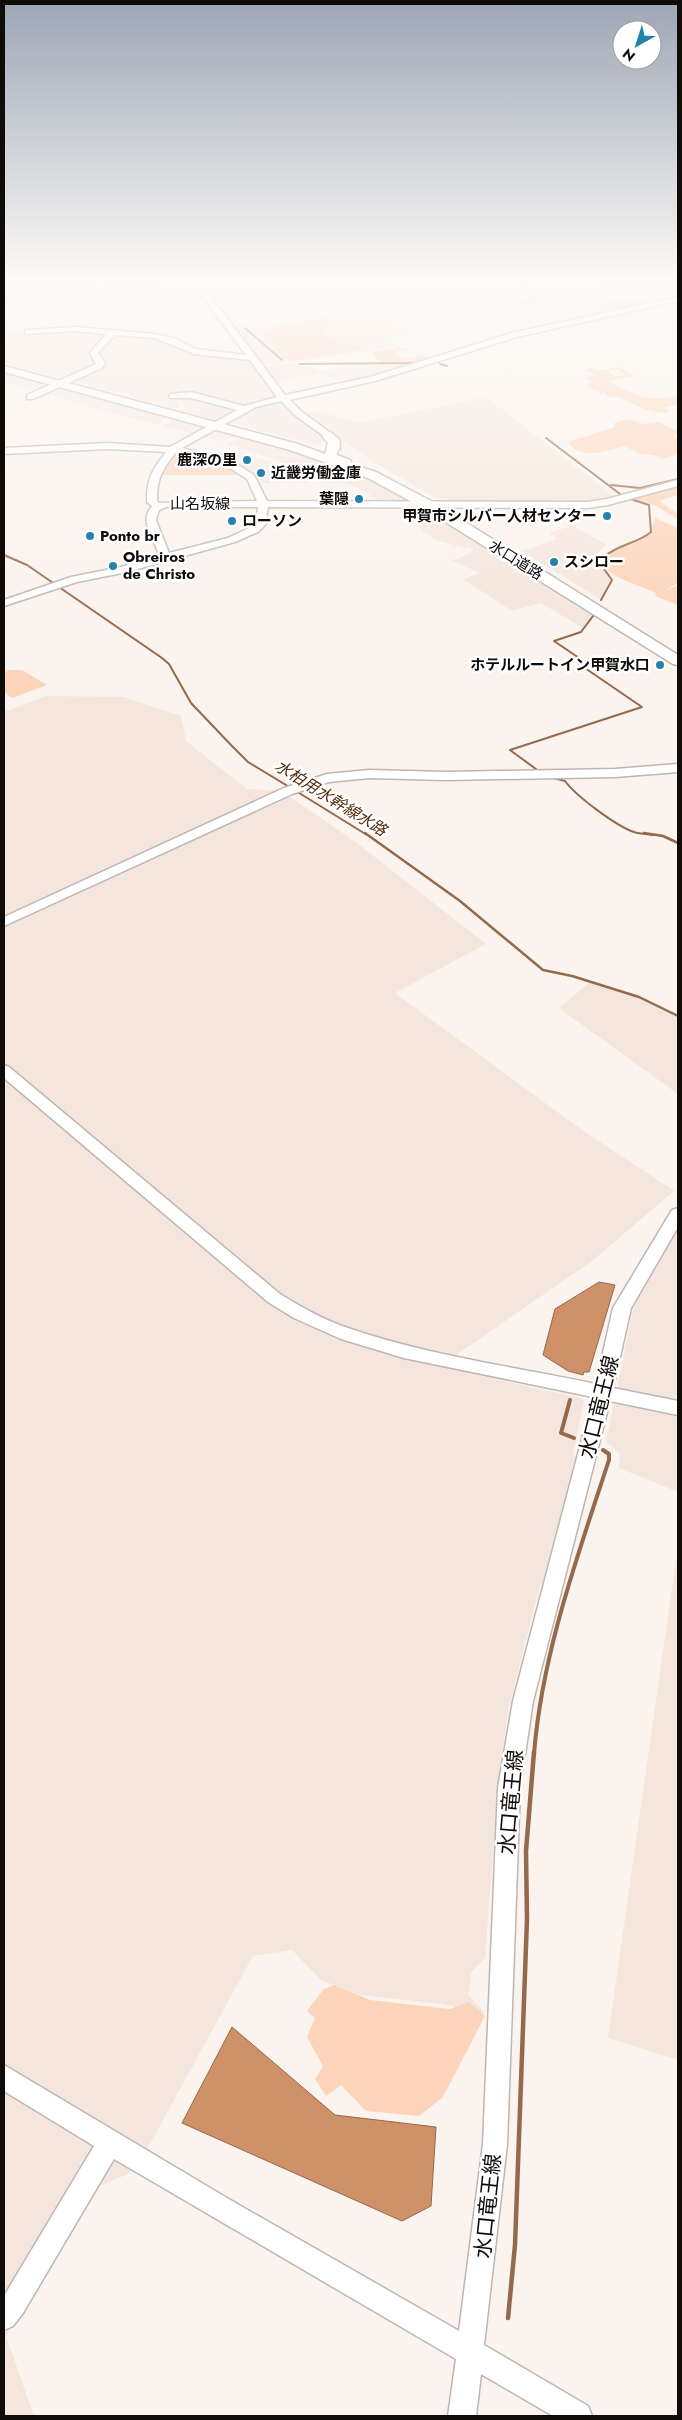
<svg xmlns="http://www.w3.org/2000/svg" width="682" height="2420" viewBox="0 0 682 2420" font-family="Jost,'Noto Sans JP',sans-serif">
  <style>
    .built { fill: #f5e6dd }
    .green { fill: #fcd4ba }
    .water { fill: #ce9168; stroke: #94694c }
    .lines { fill: none; stroke-linecap: round; stroke-linejoin: round }
    .stream-far3 { stroke: #94694c; stroke-width: 2 }
    .stream-far2 { stroke: #94694c; stroke-width: 2.5 }
    .stream-far1 { stroke: #94694c; stroke-width: 4 }
    .stream { stroke: #94694c; stroke-width: 4.5 }
    .secondary-casing { stroke: #beb6b2; stroke-width: 3 }
    .highway-casing { stroke: #beb6b2; stroke-width: 3 }
    .secondary { fill: #fff; fill-rule: evenodd }
    .highway { fill: #fff; fill-rule: evenodd }
    .poi-dot { fill: #2482ae; stroke: #fff; stroke-width: 2 }
    .labels { text-anchor: middle; dominant-baseline: central; stroke-width: 5; stroke-linejoin: round; paint-order: stroke }
    .far-poi-label { font-size: 15px; font-weight: bold; fill: #0e0b09; stroke: #fff; text-anchor: start }
    .far-street-label { font-size: 15px; fill: #0e0b09; stroke: #fff }
    .far-water-label { font-size: 16px; font-style: italic; fill: #562d0d; stroke: #fff }
    .near-street-label { font-size: 21px; fill: #0e0b09; stroke: #fff }
  </style>
  <rect width="100%" height="100%" fill="#fbf3ed"/>
  <g class="built">
    <path d="M4,281H99L87,300L4,306Z"/>
    <path d="M104,281H191L194,285L158,287L159,295L112,293L110,299L92,300Z"/>
    <path d="M585,281H678V297L655,304Z"/>
    <path d="M368,303L377,311L330,313L323,306Z"/>
    <path d="M358,315L364,319L386,317L408,334L387,337L399,346L294,362L284,360L285,363L261,365L235,330Z"/>
    <path d="M63,330L105,335L90,354L97,363L95,366L64,379L4,363V334Z"/>
    <path d="M117,336L162,339L182,349L249,360L275,396L244,407L193,394L171,395L180,405L177,409L129,396L128,392L117,393L74,381L105,365L98,355L113,337Z"/>
    <path d="M290,363L315,369L321,372L352,365L412,364L346,383L320,373L274,382L264,367Z"/>
    <path d="M4,372L52,385L36,391L4,383Z"/>
    <path d="M60,387L165,415L163,422L158,425L45,394Z"/>
    <path d="M187,395L238,410L219,420L181,411L186,405L177,396Z"/>
    <path d="M486,397L616,498L596,502L449,501L434,497L373,462L331,432L328,426L318,425L306,414L318,411L359,423Z"/>
    <path d="M275,402L283,403L294,414L326,436V439L321,443L311,444L233,423V421L260,404Z"/>
    <path d="M172,417L206,425V427L193,434L162,426L169,423Z"/>
    <path d="M215,429L241,435L222,441L201,436Z"/>
    <path d="M247,437L342,465L410,499L404,502L385,503L350,484L322,483L300,469L226,443Z"/>
    <path d="M242,452L292,469L315,482L262,483L242,466L224,458Z"/>
    <path d="M406,507L429,512L593,613L583,628L541,603L512,611L463,579L480,573L452,561L474,551L468,547L465,548L436,540L421,530L417,522H409Z"/>
    <path d="M572,526L606,544L595,557L610,579L600,599L522,551L557,539L549,533Z"/>
    <path d="M46,696L124,697L181,716L186,741L247,789L273,790L290,797L353,840L486,944L395,993L582,1130L674,1191L592,1261L459,1353L454,1370L580,1398L584,1401L573,1455L577,1457L543,1584L540,1585L509,1706L499,1774L485,1958L471,1973L468,1995L485,2013L441,2004L360,1995L321,1980L292,1950L253,1956L151,2142L128,2174L95,2188L33,2298L6,2336L34,2416H4V712Z"/>
    <path d="M589,983L639,998L678,1018V1094L559,1008Z"/>
    <path d="M678,1229V1492L619,1468L620,1453L606,1442L634,1305Z"/>
    <path d="M678,1546V2060L608,2038Z"/>
  </g>
  <g class="green">
    <path d="M521,285L541,294L533,296L536,297L532,299L540,302L526,307L515,301L528,297L526,296L529,294L519,290L522,288L518,286Z"/>
    <path d="M631,298L651,305L614,313L593,306Z"/>
    <path d="M324,318L332,324L319,325L328,336L345,346L344,344H356L363,349L294,361L285,359L262,335V332L266,330L297,325L301,328L296,323Z"/>
    <path d="M400,348L409,351H398L396,355L405,359L415,358L418,354L428,356L412,363H382L373,356L372,352Z"/>
    <path d="M618,367L627,371L626,374L616,369L609,370L610,373C616,377 624,378 628,372L635,376L609,381C634,395 650,404 678,395V404L664,408L670,412C647,417 629,396 606,396L605,392L600,394L597,392L600,390L598,388L596,390L587,386L592,382L585,378L598,375L585,370L591,368L597,371Z"/>
    <path d="M627,419L644,424L659,422L678,432L673,436L678,439V454L662,459L653,455L639,454L625,446C605,451 581,461 568,442L615,427L614,423Z"/>
    <path d="M173,452C199,454 221,461 242,475H161Z"/>
    <path d="M677,486L678,495L659,501L678,514V519L654,505L629,499Z"/>
    <path d="M655,518L678,528V583L664,591L678,585V605L655,596L657,594C642,585 615,580 605,567L610,552C631,542 650,544 655,518Z"/>
    <path d="M9,670H22L47,685L12,698L4,692V673Z"/>
    <path d="M334,1985L370,2000L450,2009L469,2002L485,2016L443,2097L419,2116L366,2111L341,2085L326,2096L315,2079L323,2066L307,2037L315,2018L307,2011L324,1989Z"/>
  </g>
  <g class="water">
    <path d="M599,1282L615,1285L589,1372H584L583,1375L568,1371L543,1355L555,1309Z"/>
    <path d="M232,2027L335,2115L436,2127L431,2206L402,2221L182,2123Z"/>
  </g>
  <g class="lines">
    <g class="stream-far3">
      <path d="M245,328L282,360"/>
      <path d="M300,364L414,363"/>
      <path d="M440,364L447,366"/>
      <path d="M546,438L624,497L649,505L651,532C637,544 618,544 604,557V569L612,580L601,600"/>
      <path d="M611,485L640,488L678,479"/>
      <path d="M4,555L27,565L162,658L169,664L191,703L232,746L248,762L291,788"/>
      <path d="M540,772L510,750L642,707L579,664L585,662L554,641L581,632L596,612"/>
      <path d="M550,777L565,781C576,796 616,826 634,832C640,834 647,834 654,835"/>
      <path d="M296,791L367,835"/>
    </g>
    <g class="stream-far2">
      <path d="M365,833L460,901L543,970L572,976L639,997L678,1016"/>
      <path d="M644,833L663,836L678,843"/>
    </g>
    <g class="stream-far1">
      <path d="M570,1400L561,1433L574,1438"/>
      <path d="M534,1754C542,1653 578,1555 609,1460V1454L603,1450"/>
    </g>
    <path class="stream" d="M508,2318L515,2245L527,1919L526,1851L534,1752"/>
    <defs>
      <g id="secondary">
        <path d="M191,281H199L285,395L370,377L512,333L678,297V301L517,337L375,381L290,400L302,412L339,439L340,449H334L332,442L296,416L281,401L256,407L182,448L229,459L254,475L267,501L588,502L607,499L678,480V486L608,505L588,508L268,507L265,525L258,532L235,542L127,572L77,582L4,606V600L71,577L121,567L159,555C155,539 138,522 152,506L147,502C147,477 152,471 166,452L107,449L4,454V448L107,443L170,447L237,410L191,398H170V394L191,392L244,406L277,397L250,360L194,354L155,338L115,335L98,353L105,363L102,368L33,399H27V395L96,364L90,353L106,334L75,331L25,334V330H28L75,327L155,334L174,338L196,349L246,355ZM175,453L222,463L247,479L257,501L159,503L157,501C157,477 162,471 175,453ZM166,507H258L256,522L251,527L228,538L169,553L156,520L159,510Z"/>
        <path d="M678,764V772L615,777L446,780L369,778L329,782L292,794L4,926V917L284,788L327,774L369,770L446,772L615,769Z"/>
        <path d="M4,1065L9,1067L280,1294C301,1307 324,1320 348,1328C426,1355 515,1367 596,1384L613,1308L672,1210L678,1208V1227L631,1308L613,1388L678,1401V1415L610,1401L533,1701L520,1788L507,2144L484,2345L588,2406L592,2416H553L481,2374L476,2416H448L456,2359L114,2159L23,2313L13,2326L4,2330V2296L94,2146L4,2091V2065L227,2198L459,2331L483,2144L498,1788L513,1701L593,1397L404,1358L341,1339L294,1318L268,1302L4,1078Z"/>
      </g>
      <path id="highway" d="M4,366L298,444L325,454L328,443L322,436L328,432L332,433L340,442L337,455L350,460L352,464L376,472L433,502L678,655V665L673,664L423,508L368,478L290,450L4,372Z"/>
    </defs>
    <use href="#secondary" class="secondary-casing"/>
    <use href="#highway" class="highway-casing"/>
    <use href="#secondary" class="secondary"/>
    <use href="#highway" class="highway"/>
  </g>
  <linearGradient id="sky" x2="0" y2="1"><stop stop-color="#9da6b5"/><stop offset="0.45" stop-color="#fdfaf7"/><stop offset="1" stop-color="#fdfaf7" stop-opacity="0"/></linearGradient>
  <rect width="682" height="620" fill="url(#sky)"/>
  <g class="poi-dot">
    <circle cx="247" cy="460" r="5"/>
    <circle cx="261" cy="473" r="5"/>
    <circle cx="359" cy="499" r="5"/>
    <circle cx="607" cy="516" r="5"/>
    <circle cx="232" cy="521" r="5"/>
    <circle cx="90" cy="536" r="5"/>
    <circle cx="554" cy="562" r="5"/>
    <circle cx="113" cy="566" r="5"/>
    <circle cx="660" cy="665" r="5"/>
  </g>
  <g class="labels">
    <g class="far-poi-label">
      <text x="237" y="460" text-anchor="end">鹿深の里</text>
      <text x="271" y="473">近畿労働金庫</text>
      <text x="349" y="499" text-anchor="end">葉隠</text>
      <text x="597" y="516" text-anchor="end">甲賀市シルバー人材センター</text>
      <text x="242" y="521">ローソン</text>
      <text x="100" y="536">Ponto br</text>
      <text x="123" y="557">Obreiros<tspan x="123" dy="17">de Christo</tspan></text>
      <text x="564" y="562">スシロー</text>
      <text x="650" y="665" text-anchor="end">ホテルルートイン甲賀水口</text>
    </g>
    <g class="far-street-label">
      <text x="200" y="504">山名坂線</text>
      <text transform="translate(516 560) rotate(32)">水口道路</text>
    </g>
    <g class="far-water-label">
      <text transform="translate(331 798) rotate(32)">水柏用水幹線水路</text>
    </g>
    <g class="near-street-label">
      <text transform="translate(599 1407) rotate(-76)">水口竜王線</text>
      <text transform="translate(511 1802) rotate(-85)">水口竜王線</text>
      <text transform="translate(488 2206) rotate(-84)">水口竜王線</text>
    </g>
  </g>
  <rect width="682" height="2420" fill="none" stroke="#0e0b09" stroke-width="10"/>
  <g transform="translate(637 45) rotate(219)"><circle r="24" fill="#ffffff" stroke="#9f9d9d"/>
  <path d="M0-4L9 19L0 12L-9 19Z" fill="#2482ae"/>
  <text y="-8" font-size="14" font-weight="bold" text-anchor="middle" fill="#0e0b09">N</text>
  </g>
</svg>
